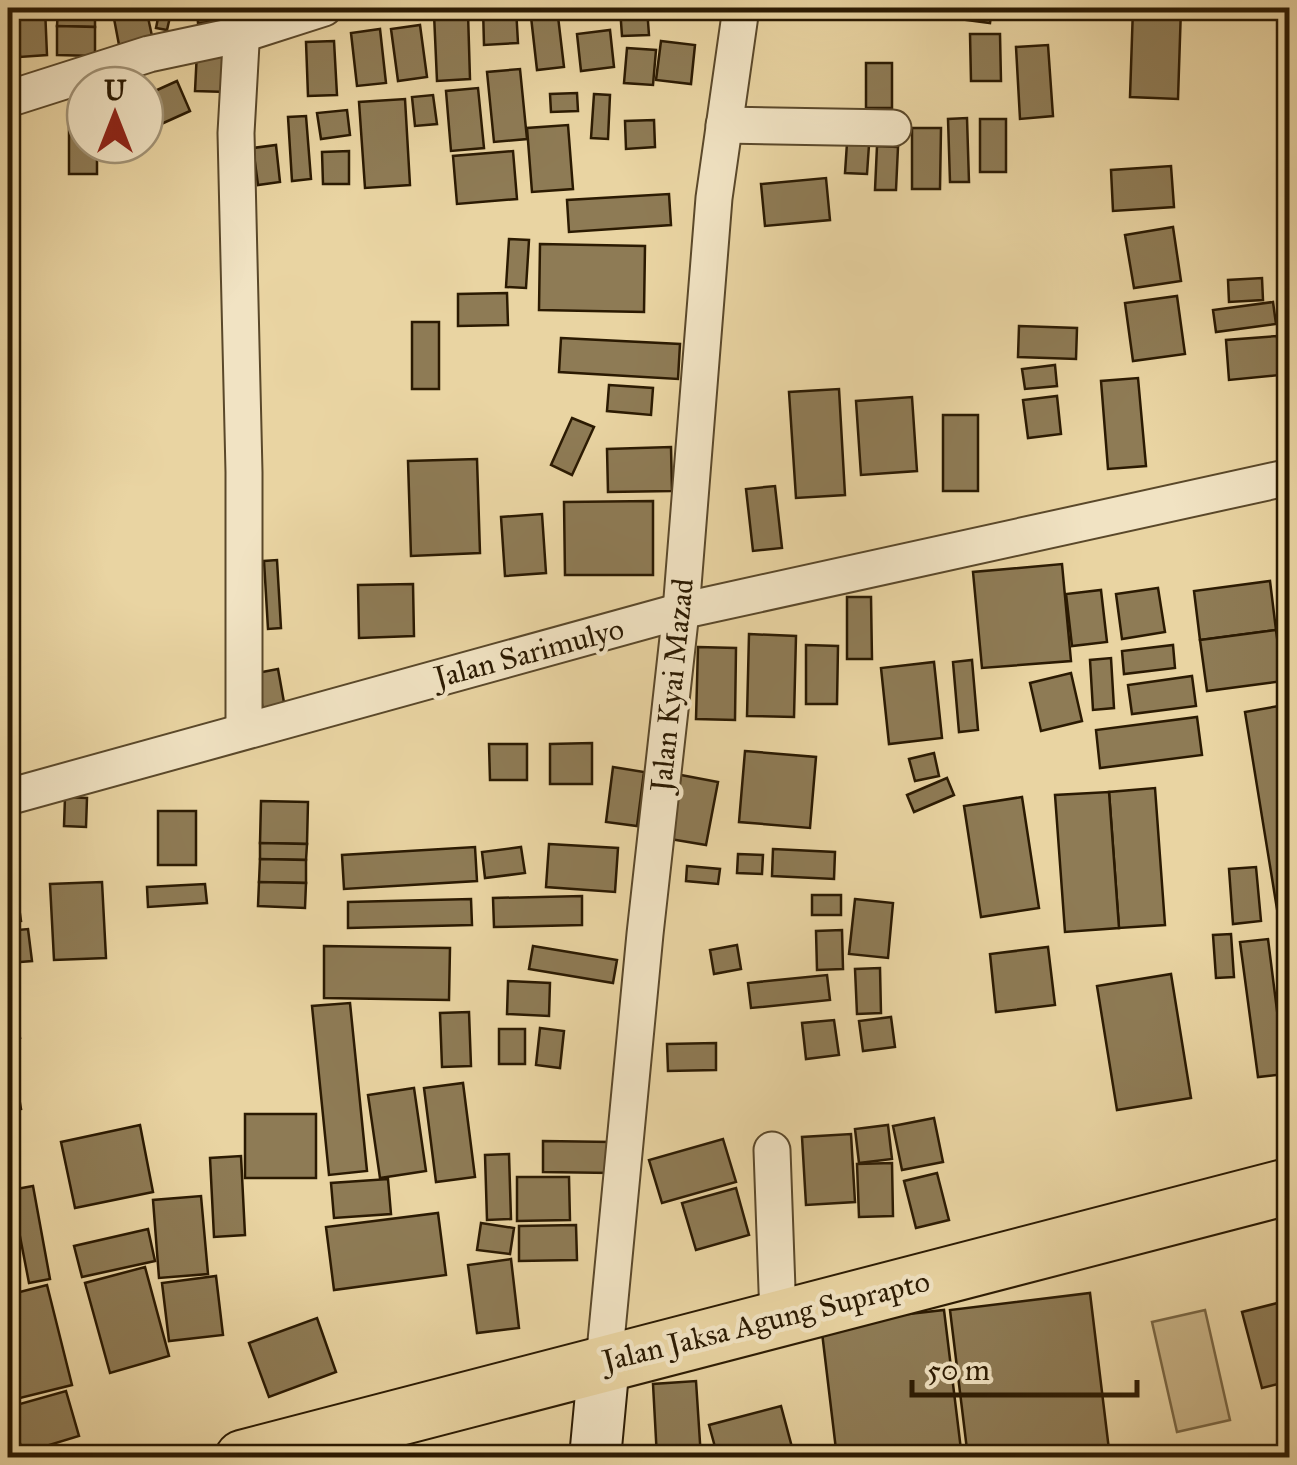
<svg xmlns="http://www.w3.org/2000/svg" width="1297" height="1465" viewBox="0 0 1297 1465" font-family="'IM FELL Great Primer',serif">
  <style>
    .green { fill: #c9b487; stroke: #7a6744; stroke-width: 2.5 }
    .building { fill: #8e7b55; stroke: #2b1a02; stroke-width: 2.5 }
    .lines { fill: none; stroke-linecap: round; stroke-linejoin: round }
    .minor-casing { stroke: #5a482a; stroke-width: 39 }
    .secondary-casing { stroke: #2b1a02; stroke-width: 54 }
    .primary-casing { stroke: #2b1a02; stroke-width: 59 }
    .minor { stroke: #f1e3c3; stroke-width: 35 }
    .secondary { stroke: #f1e3c3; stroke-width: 50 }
    .primary { stroke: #e9d4a2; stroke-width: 55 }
    .labels { text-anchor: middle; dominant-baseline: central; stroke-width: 9; stroke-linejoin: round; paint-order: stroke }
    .street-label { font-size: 30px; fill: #2b1a02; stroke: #f1e3c3 }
  </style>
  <rect width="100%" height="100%" fill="#e9d4a2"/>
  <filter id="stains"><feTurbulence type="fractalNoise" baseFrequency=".002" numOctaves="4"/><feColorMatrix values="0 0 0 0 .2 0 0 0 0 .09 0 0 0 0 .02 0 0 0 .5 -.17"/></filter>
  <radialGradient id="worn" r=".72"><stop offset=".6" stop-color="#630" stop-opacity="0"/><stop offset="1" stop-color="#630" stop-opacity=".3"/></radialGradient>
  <path class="green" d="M1205,1310L1230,1420L1177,1432L1152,1322Z"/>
  <g class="building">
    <path d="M17,8H45L47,55L20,57Z"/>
    <path d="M58,8H95V27L57,26Z"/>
    <path d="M112,8H146L152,36L119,45Z"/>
    <path d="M160,8H172L167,30L156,28Z"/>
    <path d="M197,8H233L234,20L198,23Z"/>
    <path d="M483,8H516L518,43L484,45Z"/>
    <path d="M530,8H557L564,67L537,70Z"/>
    <rect x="571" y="8" width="34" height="9"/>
    <path d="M620,8H647L649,35L622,36Z"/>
    <path d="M654,8H703L701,18L654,12Z"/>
    <path d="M876,8H992L990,23Z"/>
    <path d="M1133,8H1181L1178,99L1130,97Z"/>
    <path d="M468,13L470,79L437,81L434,14Z"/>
    <path d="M420,25L427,77L398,81L391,29Z"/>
    <path d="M57,26L95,27V56L57,55Z"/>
    <path d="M1280,28H1290V82H1279Z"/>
    <path d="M380,29L386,83L357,86L351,33Z"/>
    <path d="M610,30L614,67L581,71L577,34Z"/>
    <path d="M970,34H1000L1001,81H971Z"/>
    <path d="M334,41L337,95L308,96L306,42Z"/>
    <path d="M661,41L695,45L691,84L656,80Z"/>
    <path d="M1048,45L1053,116L1020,119L1016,47Z"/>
    <path d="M627,48L656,50L653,85L624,83Z"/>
    <path d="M197,51L229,52L227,92L195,91Z"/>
    <rect x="866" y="63" width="26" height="45"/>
    <path d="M520,69L527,139L494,142L487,72Z"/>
    <path d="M177,81L190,111L159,125L146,95Z"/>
    <path d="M478,88L484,148L451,151L446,91Z"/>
    <path d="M577,93L578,111L551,112L550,94Z"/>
    <path d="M594,94L610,95L608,139L591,138Z"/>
    <path d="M433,95L437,124L415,126L412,97Z"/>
    <path d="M405,99L410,185L365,188L359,102Z"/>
    <path d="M347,110L350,135L321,139L317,113Z"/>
    <path d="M69,111H85V145H97V174H69Z"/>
    <path d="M306,116L311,179L292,181L288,117Z"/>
    <path d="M967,118L969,182H950L948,119Z"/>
    <rect x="980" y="119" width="26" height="53"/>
    <path d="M654,120L655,147L626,149L625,121Z"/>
    <path d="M568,125L573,189L532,192L527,128Z"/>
    <path d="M912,128H941L940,189H912Z"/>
    <path d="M847,143L869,145L867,174L845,173Z"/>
    <path d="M276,145L280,182L258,185L253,148Z"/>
    <path d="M877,146L898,147L896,190H875Z"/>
    <path d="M349,151V184H323L322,152Z"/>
    <path d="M513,151L517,199L457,204L453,156Z"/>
    <path d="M1171,166L1174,207L1113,211L1111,170Z"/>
    <path d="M826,178L830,220L765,226L761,184Z"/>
    <path d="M669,194L671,225L569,232L567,200Z"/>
    <path d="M1173,227L1181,281L1134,288L1125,235Z"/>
    <path d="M509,239L529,240L526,288L506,287Z"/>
    <path d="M540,244L645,246L644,312L539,310Z"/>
    <path d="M1262,278L1263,300L1229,302L1228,280Z"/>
    <path d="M507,293L508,325L458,326V294Z"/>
    <path d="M1177,296L1185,354L1133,361L1125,303Z"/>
    <path d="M1273,302L1276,324L1216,332L1213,310Z"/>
    <rect x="412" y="322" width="27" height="67"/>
    <path d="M1019,326L1077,328L1076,359L1018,357Z"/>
    <path d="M1277,336L1280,375L1229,380L1226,340Z"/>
    <path d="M561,338L680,344L678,379L559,372Z"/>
    <path d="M1055,365L1057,386L1025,389L1022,369Z"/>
    <path d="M1138,378L1146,466L1108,469L1101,381Z"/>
    <path d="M609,385L653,388L651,415L607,411Z"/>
    <path d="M839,389L845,495L796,498L789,392Z"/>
    <path d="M1057,396L1061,434L1028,438L1023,400Z"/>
    <path d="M912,397L917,471L861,475L856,401Z"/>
    <rect x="943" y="415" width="35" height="76"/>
    <path d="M572,418L594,427L572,475L551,465Z"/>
    <path d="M671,447L672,491L608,492L607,449Z"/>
    <path d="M477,459L480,553L411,556L408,461Z"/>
    <path d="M775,486L782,548L753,551L746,489Z"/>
    <path d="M653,501V575H565L564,502Z"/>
    <path d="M542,514L546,573L505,576L501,517Z"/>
    <path d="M277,560L281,628L268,629L264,561Z"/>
    <path d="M1062,564L1071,661L982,668L973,572Z"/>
    <path d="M1270,581L1276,630L1200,640L1194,591Z"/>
    <path d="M413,584L414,636L359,638L358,585Z"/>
    <path d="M1158,588L1165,632L1122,639L1116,594Z"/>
    <path d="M1101,590L1107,642L1072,646L1066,594Z"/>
    <path d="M847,597H871L872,659H847Z"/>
    <path d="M1276,630L1283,681L1207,691L1200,640Z"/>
    <path d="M749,634L796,636L794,717L747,716Z"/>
    <path d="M806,645L838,646L837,704H806Z"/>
    <path d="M1173,645L1175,668L1124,674L1122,651Z"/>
    <path d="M698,647L736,648L735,720L696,719Z"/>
    <path d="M1111,658L1114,708L1093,710L1090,660Z"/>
    <path d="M972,660L978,730L959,732L953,662Z"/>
    <path d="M934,662L942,738L889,744L881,668Z"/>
    <path d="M278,669L285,708L263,711L257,673Z"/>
    <path d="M1071,673L1082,721L1041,731L1030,683Z"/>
    <path d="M1192,676L1196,706L1132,714L1128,685Z"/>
    <path d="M1290,704V989L1245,712Z"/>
    <path d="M1197,717L1202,755L1100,768L1096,730Z"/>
    <path d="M592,743V784H550V744Z"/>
    <path d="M489,744H527V780H490Z"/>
    <path d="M745,751L816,757L810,828L739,822Z"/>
    <path d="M934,753L939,776L915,781L909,759Z"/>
    <path d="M613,767L644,772L637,826L606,822Z"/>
    <path d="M681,775L718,782L706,845L670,839Z"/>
    <path d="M947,778L954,795L914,812L907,795Z"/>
    <path d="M1155,788L1165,925L1119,928L1109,792Z"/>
    <path d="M1109,792L1119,928L1065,932L1055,795Z"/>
    <path d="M65,797L87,798L86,827L64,826Z"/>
    <path d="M1022,797L1039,908L981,917L964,806Z"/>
    <path d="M261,801L308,802L307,844L260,843Z"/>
    <rect x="158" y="811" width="38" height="54"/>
    <path d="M260,843L307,844L306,860L260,859Z"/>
    <path d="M549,844L618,848L615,892L546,887Z"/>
    <path d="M475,847L477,881L344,889L342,855Z"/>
    <path d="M521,847L525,873L485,878L482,852Z"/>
    <path d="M773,849L835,852L834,879L772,876Z"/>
    <path d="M738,854L763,855L762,874L737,873Z"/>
    <path d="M260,859L306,860V883L259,882Z"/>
    <path d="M687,866L720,869L718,884L686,881Z"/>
    <path d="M1256,867L1261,921L1233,924L1229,869Z"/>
    <path d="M15,879L21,921L8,923V880Z"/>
    <path d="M102,882L106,958L54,960L50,884Z"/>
    <path d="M259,882L306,883L305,908L258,906Z"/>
    <path d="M205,884L207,903L148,907L147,887Z"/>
    <rect x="812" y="895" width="29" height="20"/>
    <path d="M582,896V925L494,927L493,898Z"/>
    <path d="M471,899L472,925L348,928V902Z"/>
    <path d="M855,899L893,903L888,958L849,954Z"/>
    <path d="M28,929L32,961L8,963V931Z"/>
    <path d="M842,930L843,969L817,970L816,931Z"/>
    <path d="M1231,934L1234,977L1216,978L1213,935Z"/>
    <path d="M1268,939L1285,1074L1258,1077L1240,942Z"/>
    <path d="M737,945L741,969L714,974L710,950Z"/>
    <path d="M324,946L450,948L449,1000L324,998Z"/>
    <path d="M533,946L617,960L613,983L529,969Z"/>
    <path d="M1048,947L1055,1005L996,1012L990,954Z"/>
    <path d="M880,968L881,1013L857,1014L855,969Z"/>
    <path d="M1171,974L1191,1098L1117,1110L1097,986Z"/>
    <path d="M827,975L830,1000L751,1008L748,983Z"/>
    <path d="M508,981L550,983L549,1016L507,1014Z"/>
    <path d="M13,998L20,1038L8,1040V999Z"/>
    <path d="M350,1003L367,1171L329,1175L312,1006Z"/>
    <path d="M469,1012L471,1066L442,1067L440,1013Z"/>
    <path d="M891,1017L895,1047L863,1051L859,1021Z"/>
    <path d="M834,1020L839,1055L806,1059L802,1023Z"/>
    <path d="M540,1028L564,1031L560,1068L536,1065Z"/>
    <rect x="499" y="1029" width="26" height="35"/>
    <path d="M716,1043V1070L668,1071L667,1044Z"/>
    <path d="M13,1062L21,1109L8,1111V1063Z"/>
    <path d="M463,1083L475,1177L436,1182L424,1088Z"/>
    <path d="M414,1088L426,1171L380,1178L368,1095Z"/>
    <rect x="245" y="1114" width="71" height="64"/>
    <path d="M934,1118L943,1162L902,1170L893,1126Z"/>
    <path d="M140,1125L153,1192L75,1208L61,1142Z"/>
    <path d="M888,1125L892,1159L859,1163L855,1129Z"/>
    <path d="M851,1134L855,1202L806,1205L802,1137Z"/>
    <path d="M723,1139L736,1182L662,1203L649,1160Z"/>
    <path d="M543,1141L613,1142L612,1173L543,1172Z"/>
    <path d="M509,1154L511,1219L487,1220L485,1155Z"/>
    <path d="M241,1156L245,1235L214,1237L210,1158Z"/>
    <path d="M892,1163L893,1216L859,1217L857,1164Z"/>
    <path d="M937,1173L949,1220L916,1228L904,1181Z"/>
    <path d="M517,1177H569L570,1220L517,1221Z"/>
    <path d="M388,1179L391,1214L334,1218L331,1183Z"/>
    <path d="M33,1186L50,1279L29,1283L11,1190Z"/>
    <path d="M736,1188L749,1235L696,1250L682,1203Z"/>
    <path d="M201,1196L208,1274L159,1278L153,1200Z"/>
    <path d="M438,1213L446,1275L334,1290L326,1227Z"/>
    <path d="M8,1217L16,1268L8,1269Z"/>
    <path d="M481,1223L514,1228L510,1254L477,1250Z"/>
    <path d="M576,1225L577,1260L519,1261V1226Z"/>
    <path d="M148,1229L155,1261L82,1277L74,1246Z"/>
    <path d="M511,1259L519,1328L477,1333L468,1265Z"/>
    <path d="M145,1267L169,1356L110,1373L85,1283Z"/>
    <path d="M216,1276L223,1335L169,1341L162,1283Z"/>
    <path d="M47,1285L72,1385L8,1401V1295Z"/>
    <path d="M1090,1293L1110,1458H968L950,1310Z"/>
    <path d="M1289,1300L1290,1381L1262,1388L1242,1312Z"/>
    <path d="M944,1310L962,1458H837L821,1324Z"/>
    <path d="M317,1318L336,1372L269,1397L249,1343Z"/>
    <path d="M696,1381L701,1458H657L653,1384Z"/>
    <path d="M66,1391L79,1436L23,1453L9,1407Z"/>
    <path d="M781,1406L793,1451L769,1458H718L709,1425Z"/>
  </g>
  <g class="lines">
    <defs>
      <g id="minor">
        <path d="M243,8L236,133L244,472V731"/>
        <path d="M8,99L149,54L243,34L324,8"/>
        <path d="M724,125L893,128"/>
        <path d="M8,797L681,611L1290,477"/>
        <path d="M772,1150L778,1317"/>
        <path d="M604,1362L645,934L681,611L714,198L741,8"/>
      </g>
      <path id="secondary" d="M595,1458L604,1362"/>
      <path id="primary" d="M243,1458L1290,1186"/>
    </defs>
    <use href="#minor" class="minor-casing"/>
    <use href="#secondary" class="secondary-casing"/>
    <use href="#primary" class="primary-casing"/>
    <use href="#minor" class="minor"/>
    <use href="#secondary" class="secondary"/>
    <use href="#primary" class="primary"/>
  </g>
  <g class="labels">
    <g class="street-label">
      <text transform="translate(529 653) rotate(-15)">Jalan Sarimulyo</text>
      <text transform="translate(672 685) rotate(-84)">Jalan Kyai Mazad</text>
      <text transform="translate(766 1321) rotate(-14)">Jalan Jaksa Agung Suprapto</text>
    </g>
  </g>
  <rect width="1297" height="1465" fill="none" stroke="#e9d4a2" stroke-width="40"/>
  <rect x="10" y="10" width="1277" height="1445" fill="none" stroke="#2b1a02" stroke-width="5"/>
  <rect x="20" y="20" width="1257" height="1425" fill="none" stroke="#2b1a02" stroke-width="2.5"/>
  <g transform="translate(115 115)"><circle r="48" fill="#f1e3c3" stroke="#a29376" stroke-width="2.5"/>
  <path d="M0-8L18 38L0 25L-18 38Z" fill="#8f2418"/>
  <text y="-15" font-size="28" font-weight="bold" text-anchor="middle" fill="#2b1a02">U</text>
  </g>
  <path d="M912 1380v15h225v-15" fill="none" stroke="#2b1a02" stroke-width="5"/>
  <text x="927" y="1380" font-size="30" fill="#2b1a02" stroke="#f1e3c3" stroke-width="8" paint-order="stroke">50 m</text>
  <rect width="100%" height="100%" filter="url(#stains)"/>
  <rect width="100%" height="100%" fill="url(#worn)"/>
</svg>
